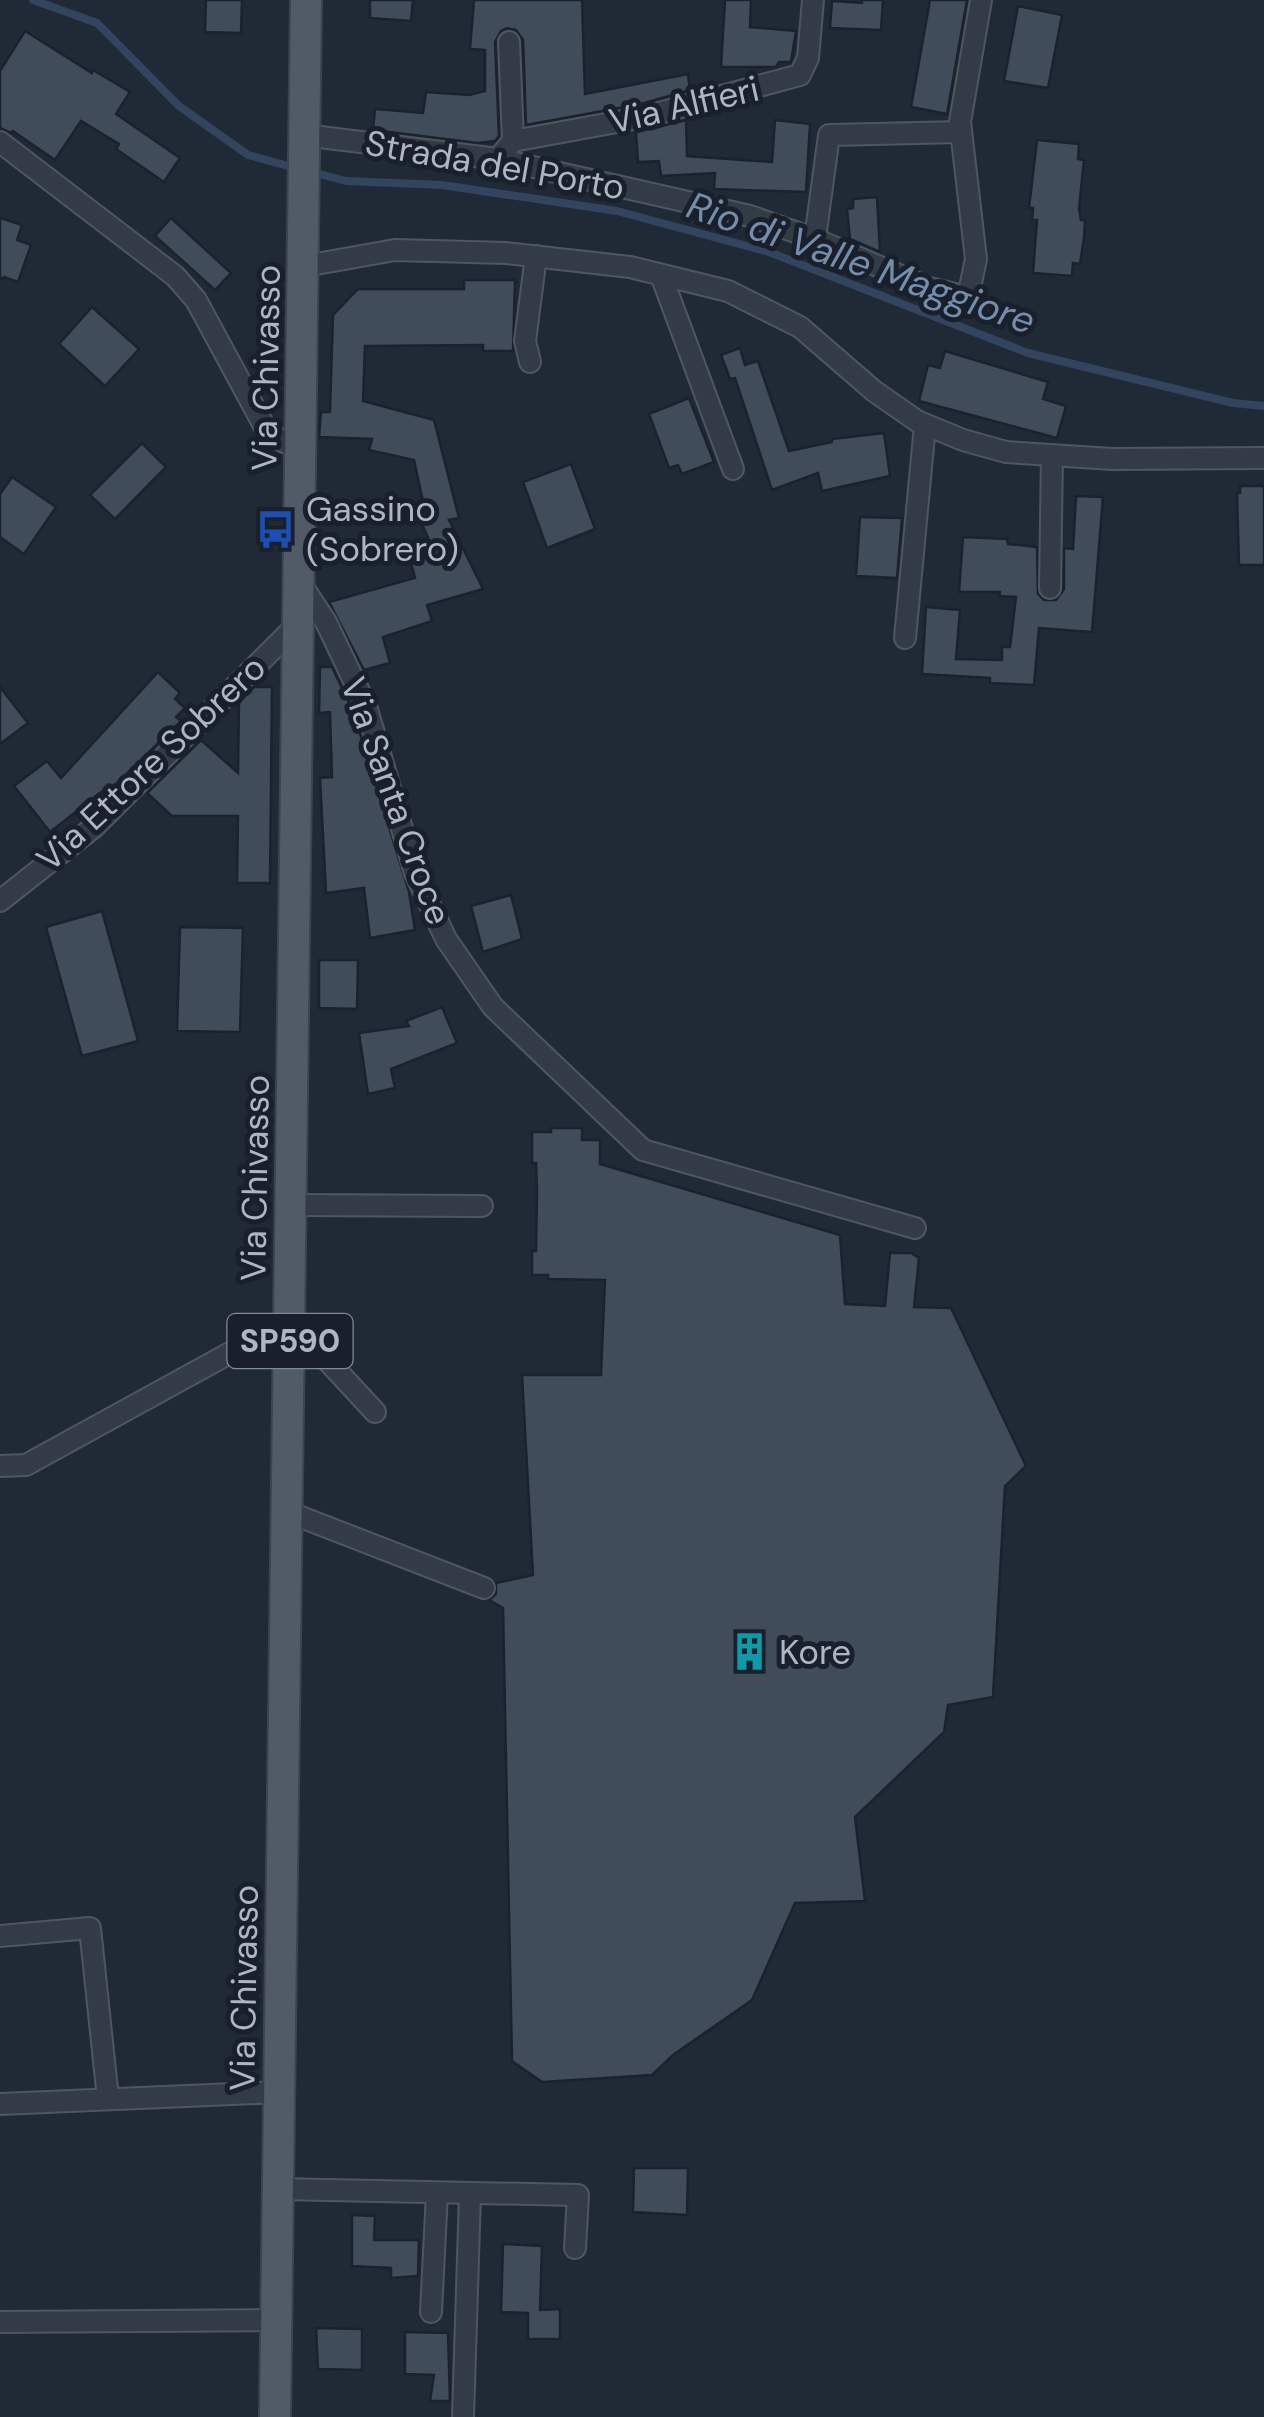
<svg xmlns="http://www.w3.org/2000/svg" width="1264" height="2417" viewBox="0 0 1264 2417" font-family="'DM Sans',sans-serif">
  <style>
    .lines { fill: none; stroke-linecap: round; stroke-linejoin: round }
    .stream { stroke: #33455e; stroke-width: 8 }
    .building { fill: #414c5b; stroke: #1b222d; stroke-width: 2.5 }
    .street-casing { stroke: #4e5662; stroke-width: 24 }
    .primary-casing { stroke: #3d4450; stroke-width: 34 }
    .street { stroke: #333b47; stroke-width: 20 }
    .primary { stroke: #515a67; stroke-width: 30 }
    .labels { text-anchor: middle; dominant-baseline: central; stroke-width: 10; stroke-linejoin: round; paint-order: stroke }
    .shield { fill: #19202b; stroke: #818996; stroke-width: 2.5 }
    .shield-label { font-size: 32px; font-weight: bold; fill: #adb6c4 }
    .street-label { font-size: 35px; fill: #adb6c4; stroke: #19202b }
    .poi-label { font-size: 35px; fill: #adb6c4; stroke: #19202b; text-anchor: start }
    .water-label { font-size: 38px; font-style: italic; fill: #758dac; stroke: #19202b }
  </style>
  <rect width="100%" height="100%" fill="#202936"/>
  <g class="lines">
    <g class="stream">
      <path d="M33,0L97,23L179,106L248,155L292,167"/>
      <path d="M319,174L346,181L442,185L617,211L769,252L1028,353L1233,403L1264,406"/>
    </g>
  </g>
  <g class="building">
    <path d="M206,0H242L241,33L205,32Z"/>
    <path d="M370,0H413L411,21L370,18Z"/>
    <path d="M474,0H582L585,94L688,74L690,90L641,104L526,125L523,40L516,30L507,28L501,31L495,42L499,136L495,141L478,143L373,130L375,109L423,113L426,92L469,95L485,91V50L470,49Z"/>
    <path d="M725,0H751L750,27L796,31L791,62H779L776,67H721Z"/>
    <path d="M862,0H883L881,30L830,28L832,1L862,3Z"/>
    <path d="M930,0H967L947,114L911,107Z"/>
    <path d="M1018,6L1062,15L1048,88L1004,81Z"/>
    <path d="M25,31L92,73L93,70L130,92L116,114L180,158L164,182L116,149L119,144L81,121L55,160L13,131L11,133L0,128V71Z"/>
    <path d="M686,120L687,156L772,162L775,120L810,124L806,192L714,189L715,173L661,176L659,161L638,162L636,132Z"/>
    <path d="M1037,140L1079,144L1078,159L1084,160L1079,209L1081,220H1085L1084,238L1080,264L1073,263L1072,276L1033,273L1037,220H1032L1033,208H1029Z"/>
    <path d="M877,197L880,252L850,239L847,209L853,208V199Z"/>
    <path d="M0,218L22,225L17,240L31,245L18,282L4,277L0,280Z"/>
    <path d="M171,218L231,273L215,290L155,236Z"/>
    <path d="M464,280H515L513,351H483V345L365,346L363,401L434,420L459,518L449,520L483,589L427,605L432,621L383,637L390,663L364,670L329,602L415,578L410,559L434,551L421,522L427,520L414,460L369,450L372,439L319,437L321,412H330L333,315L358,289H464Z"/>
    <path d="M92,307L139,349L105,386L59,344Z"/>
    <path d="M740,348L745,365L758,361L789,451L832,442V439L884,433L890,476L822,491L818,473L772,490L735,378L730,379L721,355Z"/>
    <path d="M945,351L1048,382L1043,399L1066,406L1057,438L919,401L928,365L940,368Z"/>
    <path d="M689,398L714,462L682,474L678,465L669,468L649,414Z"/>
    <path d="M142,443L166,467L115,519L90,495Z"/>
    <path d="M571,464L595,529L547,548L523,482Z"/>
    <path d="M12,477L56,507L24,554L0,537V494Z"/>
    <path d="M1240,486H1264V565H1239L1237,493H1240Z"/>
    <path d="M1076,496L1103,497L1092,632L1039,628L1034,685L990,683V678L922,674L926,607L960,610L956,659L1002,660V647H1010L1016,597L1000,596V592H959L963,537L1007,539L1008,544L1037,547L1038,594L1044,600H1056L1064,589V548L1073,549Z"/>
    <path d="M860,517L902,518L897,578L856,576Z"/>
    <path d="M320,667H332L353,711L409,892L415,930L370,938L364,888L326,893L320,778L332,777L330,712L319,713Z"/>
    <path d="M158,672L180,693L175,699L185,708L176,717L181,721L107,793L104,790L50,832L14,786L47,761L61,778Z"/>
    <path d="M0,687L28,723L0,744Z"/>
    <path d="M254,687H272L270,883H237L238,816H172L147,793L201,740L238,773L239,702Z"/>
    <path d="M511,895L522,939L483,952L471,906Z"/>
    <path d="M102,911L138,1041L82,1056L46,927Z"/>
    <path d="M180,927L243,928L240,1032L177,1031Z"/>
    <path d="M319,960H358L357,1009L319,1008Z"/>
    <path d="M442,1007L457,1043L391,1069L395,1088L368,1094L359,1033L409,1026L406,1021Z"/>
    <path d="M551,1128H582V1140H600V1164L840,1235L845,1304L885,1306L890,1253H911L919,1258L914,1307L951,1308L1026,1466L1005,1486L993,1697L948,1705L944,1732L855,1817L865,1901L795,1903L752,2000L673,2055L652,2075L542,2082L512,2061L503,1608L489,1600L496,1594V1583L533,1575L522,1375H601L605,1280L548,1279V1275H532V1251H536L537,1190L536,1163H532V1132H551Z"/>
    <path d="M634,2168H688L687,2215L633,2212Z"/>
    <path d="M352,2215L375,2216L374,2240H419L418,2276L391,2278V2268L352,2266Z"/>
    <path d="M503,2244L542,2246L540,2310L560,2309V2339H528V2313L501,2312Z"/>
    <path d="M316,2328L362,2329V2370L318,2369Z"/>
    <path d="M405,2332L448,2333L450,2401H430L434,2375L405,2374Z"/>
  </g>
  <g class="lines">
    <defs>
      <g id="street">
        <path d="M509,42L513,141"/>
        <path d="M304,135L498,159L750,216L815,239L929,288L968,297L976,259L960,122L981,0"/>
        <path d="M0,142L175,276L196,300L268,433L284,442L302,446"/>
        <path d="M498,159L513,141L644,117L800,75L808,58L813,0"/>
        <path d="M815,239L829,135L961,132"/>
        <path d="M305,266L395,250L506,253L630,267L728,291L800,327L874,391L917,421L963,440L1006,452L1112,459L1264,458"/>
        <path d="M661,275L733,469"/>
        <path d="M530,362L525,341L536,256"/>
        <path d="M300,583L326,622L366,706L415,873L446,939L493,1007L643,1150L915,1228"/>
        <path d="M1050,588L1052,455"/>
        <path d="M905,638L925,425"/>
        <path d="M0,901L94,827L300,622"/>
        <path d="M292,1205L482,1206"/>
        <path d="M0,1466L26,1465L290,1320L375,1412"/>
        <path d="M288,1512L484,1588"/>
        <path d="M0,1936L90,1928L108,2099"/>
        <path d="M0,2104L280,2092"/>
        <path d="M279,2189L578,2195L575,2248"/>
        <path d="M431,2312L437,2193"/>
        <path d="M0,2322L277,2320"/>
        <path d="M463,2417L470,2194"/>
      </g>
      <path id="primary" d="M275,2417L306,0"/>
    </defs>
    <use href="#street" class="street-casing"/>
    <use href="#primary" class="primary-casing"/>
    <use href="#street" class="street"/>
    <use href="#primary" class="primary"/>
  </g>
  <defs>
    <symbol id="bus-bare" viewBox="-9 -9 18 18"><path d="M-5-6H5V4H4V6H2V4H-2V6H-4V4H-5ZM-3.5-4V0h7V-4ZM-3.5 1.2v1.5H-2V1.2ZM2 1.2v1.5H3.5V1.2Z" fill="#1a4fb4" stroke="#19202b" stroke-width="2.5" paint-order="stroke"/></symbol>
    <symbol id="building-bare" viewBox="-9 -9 18 18"><path d="M-4-6H4V6H1V3H-1V6H-4ZM-2.5-4.3h1.7v1.8h-1.7ZM.8-4.3h1.7v1.8H.8ZM-2.5-1h1.7V.8h-1.7ZM.8-1h1.7V.8H.8Z" fill="#0f9aa8" stroke="#19202b" stroke-width="2.5" paint-order="stroke"/></symbol>
  </defs>
  <g fill-rule="evenodd">
    <use href="#bus-bare" x="248" y="502" width="55" height="55"/>
    <use href="#building-bare" x="722" y="1624" width="55" height="55"/>
  </g>
  <g class="labels">
    <rect class="shield" x="227.5" y="1314" width="125" height="54" rx="8"/>
    <g class="shield-label">
      <text x="290" y="1341">SP590</text>
    </g>
    <g class="street-label">
      <text transform="translate(684 105) rotate(-13)">Via Alfieri</text>
      <text transform="translate(495 165) rotate(10)">Strada del Porto</text>
      <text transform="translate(266 368) rotate(-89)">Via Chivasso</text>
      <text transform="translate(151 763) rotate(-43)">Via Ettore Sobrero</text>
      <text transform="translate(396 801) rotate(70)">Via Santa Croce</text>
      <text transform="translate(255 1178) rotate(-89)">Via Chivasso</text>
      <text transform="translate(244 1988) rotate(-89)">Via Chivasso</text>
    </g>
    <g class="poi-label">
      <text x="306" y="509">Gassino<tspan x="306" dy="40">(Sobrero)</tspan></text>
      <text x="779" y="1652">Kore</text>
    </g>
    <g class="water-label">
      <text transform="translate(861 263) rotate(19)">Rio di Valle Maggiore</text>
    </g>
  </g>
</svg>
